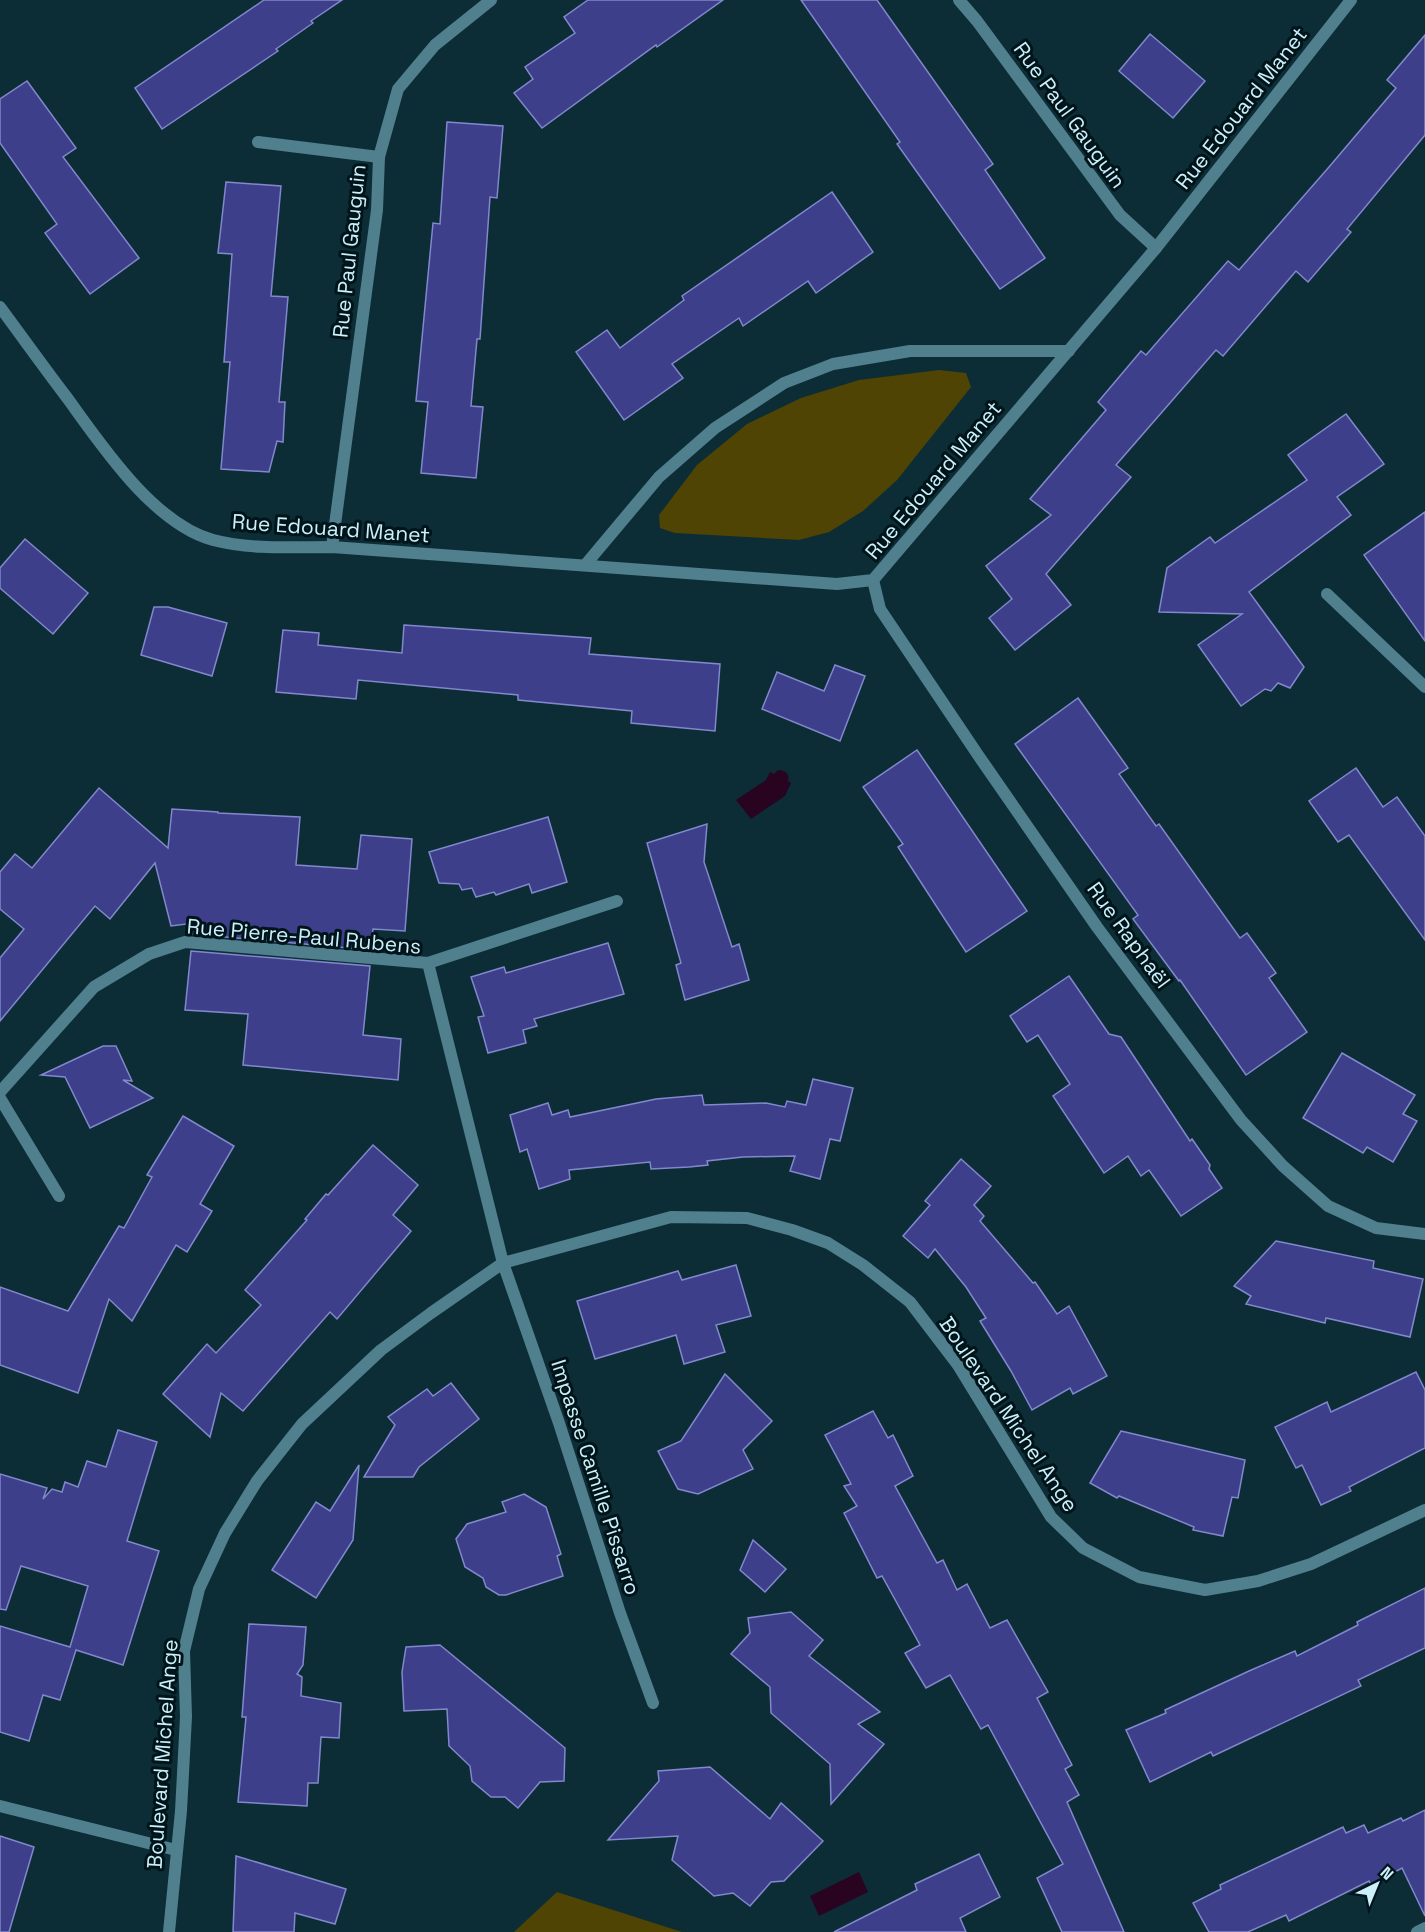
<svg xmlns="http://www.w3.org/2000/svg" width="1425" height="1932" viewBox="0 0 1425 1932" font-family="'Space Grotesk',sans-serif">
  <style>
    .green { fill: #4f4403 }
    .water { fill: #290421 }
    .building { fill: #3d3f8a; stroke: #8188cc; stroke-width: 1.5 }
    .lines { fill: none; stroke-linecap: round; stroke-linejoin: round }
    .minor { stroke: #507f8d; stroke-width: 12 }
    .labels { text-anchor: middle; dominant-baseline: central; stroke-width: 6; stroke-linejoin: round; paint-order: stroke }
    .street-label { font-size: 21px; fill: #cbf0fb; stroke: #01141a }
  </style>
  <rect width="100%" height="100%" fill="#0c2d36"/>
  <g class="green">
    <path d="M939,370L966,373L971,387L897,480L863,511L829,532L799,540L675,533L660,528L659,515L697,465L747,424L801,398L859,380Z"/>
    <path d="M557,1892L682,1932H514Z"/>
  </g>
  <g class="water">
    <path d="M778,770C785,770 790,774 788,781L791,783L785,796L751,819L736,800L766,780L770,772L774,774Z"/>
    <path d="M859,1872L868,1892L819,1916L810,1896Z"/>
  </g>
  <g class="building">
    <path d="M264,0H342L311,21L313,23L276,49L278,51L162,129L135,88Z"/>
    <path d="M588,0H723L657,47L656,45L542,128L514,93L533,79L525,67L575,33L564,17Z"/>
    <path d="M801,0H877L993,164L985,170L1045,258L1000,289L897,144L900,142Z"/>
    <path d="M1150,34L1205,81L1173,118L1119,71Z"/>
    <path d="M1425,35V135L1347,229L1351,232L1308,282L1296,271L1223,356L1216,350L1116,465L1131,477L1046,574L1071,605L1015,650L989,618L1012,599L986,566L1051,515L1030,499L1106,410L1098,402L1141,351L1146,355L1228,261L1239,270L1329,167L1396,88L1387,80Z"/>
    <path d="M27,81L76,148L63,157L139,258L90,294L45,233L57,224L0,143V99Z"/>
    <path d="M447,122L503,126L497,198L490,197L480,339H477L471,406L483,407L476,478L421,473L428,402L416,401L433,223L440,224Z"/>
    <path d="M226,182L281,186L271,296L288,297L279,402H285L283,442L277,441L269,472L221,469L230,362H224L232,254L218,253Z"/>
    <path d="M832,192L873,252L816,293L808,281L743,326L739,318L672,364L683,378L624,420L576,352L607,330L620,348L684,300L682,296Z"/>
    <path d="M1346,414L1384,464L1337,497L1351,515L1249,592L1304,667L1290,688L1278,683L1271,691L1265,689L1241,706L1198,645L1242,614L1159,612L1167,568L1210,537L1215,543L1307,480L1288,455Z"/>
    <path d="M1425,512V641L1364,555Z"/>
    <path d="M25,539L88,593L53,634L0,588V568Z"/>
    <path d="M154,607H168L227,623L212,676L141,655Z"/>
    <path d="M404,625L591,638L589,654L720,664L715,731L631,723L632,711L518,700V695L358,680L356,699L276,692L283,630L319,633L318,645L402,653Z"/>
    <path d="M835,665L865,676L840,741L762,709L777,672L824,691Z"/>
    <path d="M1078,698L1128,768L1119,774L1156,826L1159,824L1240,938L1247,933L1276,973L1269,978L1307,1032L1246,1075L1180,980L1179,981L1133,919L1138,915L1015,744Z"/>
    <path d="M917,750L1027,911L966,952L898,847L903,844L863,787Z"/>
    <path d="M1356,768L1383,807L1397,797L1425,836V940L1349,835L1338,842L1309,801Z"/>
    <path d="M99,788L168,848L172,809L218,812V813L300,817L296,865L357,869L361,835L412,839L405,931L373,929L371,950L193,934L194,923L171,926L155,863L110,919L95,906L0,1021V958L24,929L0,909V872L15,854L32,868Z"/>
    <path d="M548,817L567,882L532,893L529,884L496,895L494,892L476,897L472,888L462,890L459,884L439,883L429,852Z"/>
    <path d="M707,824L704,862L732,947L739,944L749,980L685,1000L676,965L681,963L647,843Z"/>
    <path d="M608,943L624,994L534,1019L537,1026L523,1030L526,1043L488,1053L478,1017L484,1016L471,977L504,967L506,973Z"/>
    <path d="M191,951L370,966L363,1035L401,1039L398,1080L243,1065L248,1014L185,1010Z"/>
    <path d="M1069,976L1109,1034L1121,1037L1190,1141L1192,1139L1210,1165L1209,1169L1222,1188L1181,1216L1149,1170L1141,1176L1128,1156L1104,1173L1053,1096L1070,1084L1038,1035L1027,1042L1010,1016Z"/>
    <path d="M103,1046H116L132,1081L123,1080L153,1098L90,1128L65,1077L41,1075Z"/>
    <path d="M1342,1053L1415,1095L1403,1114L1417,1121L1393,1162L1367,1147L1363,1153L1303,1118Z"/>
    <path d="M813,1079L853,1088L840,1141L830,1139L820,1179L790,1171L795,1156L743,1157L707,1161L708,1165L689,1167L651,1169L650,1162L569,1170L570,1179L539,1189L527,1149L520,1152L510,1115L548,1103L552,1115L568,1110L570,1117L656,1099L702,1095L704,1105L766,1103L785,1107L787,1101L806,1105Z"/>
    <path d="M183,1116L234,1146L200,1204L212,1211L187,1252L176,1245L132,1321L109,1299L78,1393L0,1365V1287L68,1311L119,1226L124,1228L152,1177L147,1175Z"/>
    <path d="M373,1145L418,1185L393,1215L411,1231L337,1319L330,1312L243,1411L221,1393L210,1437L163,1394L207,1344L216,1353L261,1305L245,1290L307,1220L305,1219L326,1194L328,1195Z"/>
    <path d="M961,1159L991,1186L974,1205L984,1216L980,1221L1033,1283L1035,1282L1057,1314L1069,1306L1107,1376L1073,1394L1070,1388L1032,1410L1011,1371L980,1321L986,1318L966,1287L935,1249L928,1258L903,1236L930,1205L925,1201Z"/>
    <path d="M1276,1241L1374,1261L1373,1268L1423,1279L1410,1337L1326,1318L1325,1323L1246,1304L1251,1296L1234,1286Z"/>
    <path d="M736,1265L751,1316L716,1325L725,1352L684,1364L676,1335L595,1359L577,1301L678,1271L682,1280Z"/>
    <path d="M1416,1372L1425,1390V1448L1349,1487L1351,1491L1321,1505L1302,1465L1296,1468L1275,1427L1327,1402L1331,1412Z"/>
    <path d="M725,1374L772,1421L743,1450L753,1469L698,1494L678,1489L658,1451L681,1441Z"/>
    <path d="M451,1383L479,1419L419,1467L413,1477H364L395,1425L388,1417L427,1389L433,1396Z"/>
    <path d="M873,1411L888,1438L893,1435L913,1476L895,1486L937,1563L943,1560L957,1590L967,1584L990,1628L1007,1620L1048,1692L1037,1698L1072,1765L1065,1769L1079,1795L1067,1802L1124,1932H1062L1037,1878L1063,1864L988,1725L981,1729L950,1675L926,1688L905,1653L920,1645L882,1576L877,1578L844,1513L857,1506L844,1486L851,1484L825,1435Z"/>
    <path d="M118,1430L157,1442L127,1541L159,1551L123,1665L76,1650L60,1700L43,1695L29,1741L0,1732V1626L70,1647L88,1586L21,1566L6,1610L0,1609V1474L47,1488L43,1499L52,1489L62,1492L65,1482L78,1487L87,1461L106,1467Z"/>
    <path d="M1121,1431L1245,1460L1238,1498L1232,1497L1223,1536L1193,1530L1194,1527L1119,1496L1117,1498L1090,1483Z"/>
    <path d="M359,1465L353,1540L316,1598L272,1570L316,1502L330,1511Z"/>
    <path d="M524,1494L546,1507L561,1554L557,1556L563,1576L506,1595H499L486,1587L483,1578L465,1567L456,1539L467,1524L506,1512L502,1502Z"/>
    <path d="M753,1540L786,1569L765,1592L740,1570Z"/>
    <path d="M1425,1588V1648L1358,1680L1361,1686L1213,1756L1211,1752L1150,1782L1126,1730L1166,1713L1165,1710L1249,1671L1295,1651L1297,1656L1358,1625L1357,1622Z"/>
    <path d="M791,1612L823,1640L809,1656L880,1712L858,1724L884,1744L831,1804L830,1764L771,1713L770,1687L731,1654L750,1633L748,1618Z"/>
    <path d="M249,1624L306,1627L303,1665L297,1674L302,1677L301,1696L341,1703L339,1738L321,1737L318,1783H308L307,1806L238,1802L246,1717H242Z"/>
    <path d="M440,1645L565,1748L564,1781L540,1782L518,1808L505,1797H491L472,1781L470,1766L449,1746L447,1709L404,1711L402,1672L406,1647Z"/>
    <path d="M710,1767L770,1819L781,1803L823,1841L784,1881L771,1882L750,1906L733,1893L714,1896L672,1860L678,1836L608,1840L659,1781L658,1771Z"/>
    <path d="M1425,1810V1916L1402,1868L1371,1885L1369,1881L1289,1921L1286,1915L1248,1932H1209L1193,1903L1221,1889L1220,1885L1343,1827L1346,1833L1364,1825L1368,1833L1401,1818L1403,1821Z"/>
    <path d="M0,1836L34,1847L9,1932H0Z"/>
    <path d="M979,1854L1000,1897L960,1918L966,1932H834L917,1890L915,1884Z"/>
    <path d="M236,1856L346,1889L335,1924L295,1913L294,1932H233Z"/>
  </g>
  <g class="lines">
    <g class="minor">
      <path d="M959,0L977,21L1120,215L1156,248"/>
      <path d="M258,142L379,157"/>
      <path d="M0,307C23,338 45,369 68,399C102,446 154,524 213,540C252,550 293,547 332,547L837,584L873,580L1156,248L1351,0"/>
      <path d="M332,547L377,210L379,157L398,89L435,45L491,0"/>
      <path d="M586,564L659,477L715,428L784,383L833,364L910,351H1069"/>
      <path d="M873,580L880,609L978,755L1097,927L1241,1120L1283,1166L1328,1206L1376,1228L1425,1234"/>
      <path d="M1327,594L1425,687"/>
      <path d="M428,963L617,901"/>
      <path d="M0,1092L94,987L149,954L185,942L428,963L503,1263L559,1423L620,1613L653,1703"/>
      <path d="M0,1098L59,1196"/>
      <path d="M0,1806L176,1850"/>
      <path d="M169,1932L181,1811L186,1717L184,1651L199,1589L225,1533L257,1481L302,1424L381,1350L431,1313L503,1263L671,1217L747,1218L792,1230L828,1243L863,1265L910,1302L958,1365L1051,1517L1083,1548L1139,1577L1205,1590L1258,1581L1311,1564L1425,1510"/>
      <path d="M1417,1932L1425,1928"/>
    </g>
  </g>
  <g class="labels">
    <g class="street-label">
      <text transform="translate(1241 108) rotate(-52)">Rue Edouard Manet</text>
      <text transform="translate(1070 115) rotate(54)">Rue Paul Gauguin</text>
      <text transform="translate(349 251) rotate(-84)">Rue Paul Gauguin</text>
      <text transform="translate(933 480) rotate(-50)">Rue Edouard Manet</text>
      <text transform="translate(331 528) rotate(4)">Rue Edouard Manet</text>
      <text transform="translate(1129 935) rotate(54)">Rue Raphaël</text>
      <text transform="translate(304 936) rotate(5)">Rue Pierre-Paul Rubens</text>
      <text transform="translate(1009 1414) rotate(56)">Boulevard Michel Ange</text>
      <text transform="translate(596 1477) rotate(72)">Impasse Camille Pissarro</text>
      <text transform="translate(162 1754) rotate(-86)">Boulevard Michel Ange</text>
    </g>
  </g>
  <g transform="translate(1377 1884) rotate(43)" stroke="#01141a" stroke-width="4.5" paint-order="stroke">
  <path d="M0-4.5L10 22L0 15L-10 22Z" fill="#cbf0fb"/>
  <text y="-9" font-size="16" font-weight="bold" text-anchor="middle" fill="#cbf0fb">N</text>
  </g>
</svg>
